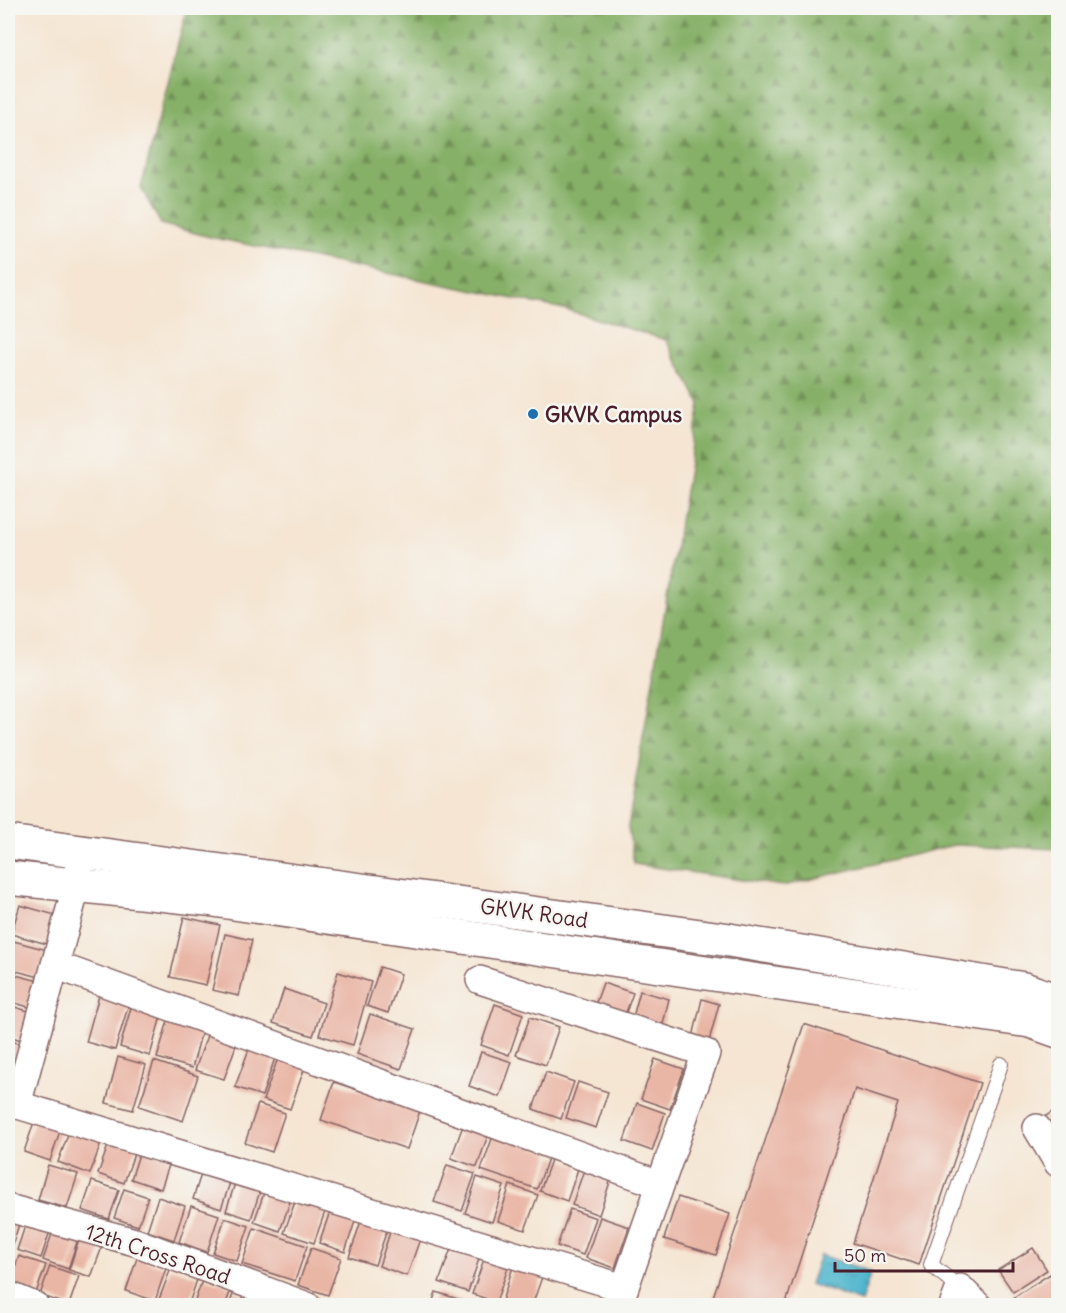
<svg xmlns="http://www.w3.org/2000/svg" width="1066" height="1313" viewBox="0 0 1066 1313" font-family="Delius,sans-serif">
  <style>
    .forest { fill: url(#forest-firs); stroke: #686849; stroke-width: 1.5 }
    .water { fill: url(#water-ripples); stroke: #4c6a7c; stroke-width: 1.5 }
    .building { fill: #e9b5a5 }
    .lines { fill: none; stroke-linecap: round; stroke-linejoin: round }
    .lane-casing { stroke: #866465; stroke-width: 16 }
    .street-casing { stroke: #866465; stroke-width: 30 }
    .secondary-casing { stroke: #866465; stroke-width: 36 }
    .lane { stroke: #fff; stroke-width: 14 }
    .street { stroke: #fff; stroke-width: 27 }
    .secondary { stroke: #fff; stroke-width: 33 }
    .poi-dot { fill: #1f6fb2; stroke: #f6f6f2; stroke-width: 2 }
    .labels { text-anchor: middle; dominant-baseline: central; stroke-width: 5; stroke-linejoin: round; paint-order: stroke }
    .poi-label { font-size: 21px; font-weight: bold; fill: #4a1f2b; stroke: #f6f6f2; text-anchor: start }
    .street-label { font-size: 21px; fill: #4a1f2b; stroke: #f6f6f2 }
  </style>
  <defs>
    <pattern id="forest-firs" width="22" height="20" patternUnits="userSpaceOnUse" patternTransform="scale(1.5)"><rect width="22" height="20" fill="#86b067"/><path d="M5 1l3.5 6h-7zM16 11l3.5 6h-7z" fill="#708f55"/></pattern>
    <pattern id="water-ripples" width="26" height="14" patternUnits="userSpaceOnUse" patternTransform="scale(1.5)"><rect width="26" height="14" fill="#4fb6cd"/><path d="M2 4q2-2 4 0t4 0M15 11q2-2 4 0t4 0" fill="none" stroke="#4493a7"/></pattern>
  </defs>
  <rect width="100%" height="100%" fill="#f6f6f2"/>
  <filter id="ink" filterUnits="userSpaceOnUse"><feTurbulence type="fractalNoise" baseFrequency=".0167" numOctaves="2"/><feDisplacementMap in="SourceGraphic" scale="12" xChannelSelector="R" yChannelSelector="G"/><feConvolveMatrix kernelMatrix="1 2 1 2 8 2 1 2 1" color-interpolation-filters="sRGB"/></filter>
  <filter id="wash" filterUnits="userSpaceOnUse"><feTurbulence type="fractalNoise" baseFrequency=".008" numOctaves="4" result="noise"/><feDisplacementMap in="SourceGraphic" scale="24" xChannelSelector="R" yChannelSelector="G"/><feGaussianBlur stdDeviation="1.35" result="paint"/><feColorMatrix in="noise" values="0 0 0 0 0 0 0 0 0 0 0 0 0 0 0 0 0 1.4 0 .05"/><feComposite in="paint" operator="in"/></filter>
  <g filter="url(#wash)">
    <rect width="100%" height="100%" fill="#f5e5d2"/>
    <path class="forest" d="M187,8H1058V849L954,845L783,886L634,864L628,827L700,404L666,340L564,309L210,237L161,224L141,188Z"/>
    <path class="water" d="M820,1255L871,1272L861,1302L810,1284Z"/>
    <g id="blocks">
      <g class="building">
        <path d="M20,905L55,915L47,944L11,934Z"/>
        <path d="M184,917L220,925L206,985L170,977Z"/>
        <path d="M225,934L252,940L239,996L212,990Z"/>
        <path d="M10,940L47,950L40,977L8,969Z"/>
        <path d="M380,967L401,974L388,1013L367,1006Z"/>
        <path d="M338,972L371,982L353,1045L319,1035Z"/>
        <path d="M8,973L39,981L32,1008L8,1001Z"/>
        <path d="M603,983L633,993L624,1018L594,1008Z"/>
        <path d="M284,989L324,1003L313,1036L273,1023Z"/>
        <path d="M640,991L669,999L662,1028L632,1021Z"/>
        <path d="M100,992L130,1000L115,1050L86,1042Z"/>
        <path d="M702,999L719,1004L708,1045L692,1041Z"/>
        <path d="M133,1000L163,1009L150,1056L120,1047Z"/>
        <path d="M495,1004L523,1014L509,1055L481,1045Z"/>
        <path d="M8,1005L32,1012L25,1041L8,1036Z"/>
        <path d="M170,1014L204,1023L192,1068L157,1058Z"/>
        <path d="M370,1014L415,1029L401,1069L357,1054Z"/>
        <path d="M530,1017L559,1027L546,1065L516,1055Z"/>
        <path d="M804,1024L980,1083L919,1265L853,1243L898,1103L855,1089L785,1306H710Z"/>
        <path d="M210,1027L239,1037L224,1079L195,1070Z"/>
        <path d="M8,1040L21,1044L14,1072L8,1071Z"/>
        <path d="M249,1049L275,1058L262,1096L235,1087Z"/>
        <path d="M481,1052L512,1062L500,1097L469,1086Z"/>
        <path d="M118,1057L146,1065L133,1110L106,1103Z"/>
        <path d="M278,1058L305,1067L290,1109L263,1100Z"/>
        <path d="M655,1059L684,1069L670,1109L641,1099Z"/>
        <path d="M154,1061L198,1076L183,1121L139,1106Z"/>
        <path d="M546,1072L574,1082L561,1119L533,1109Z"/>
        <path d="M334,1082L420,1111L407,1149L321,1120Z"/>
        <path d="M578,1082L608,1092L596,1128L566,1118Z"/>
        <path d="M637,1103L665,1113L652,1151L624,1141Z"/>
        <path d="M258,1104L285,1113L272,1152L245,1143Z"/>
        <path d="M1058,1108V1141L1043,1118Z"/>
        <path d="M36,1116L62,1125L50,1161L24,1152Z"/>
        <path d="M464,1123L489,1132L477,1167L451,1158Z"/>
        <path d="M70,1129L102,1140L90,1174L58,1162Z"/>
        <path d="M494,1133L550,1153L537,1189L481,1170Z"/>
        <path d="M110,1140L136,1148L124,1183L98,1174Z"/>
        <path d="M141,1148L171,1159L161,1189L131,1179Z"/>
        <path d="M552,1157L579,1166L567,1201L540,1191Z"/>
        <path d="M48,1165L78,1174L67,1208L38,1200Z"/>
        <path d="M447,1165L475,1174L462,1211L434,1202Z"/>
        <path d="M585,1167L612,1176L599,1215L572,1205Z"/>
        <path d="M203,1168L232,1177L221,1209L193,1199Z"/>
        <path d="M237,1177L262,1185L251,1219L226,1211Z"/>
        <path d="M477,1177L504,1186L492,1222L465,1213Z"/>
        <path d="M92,1181L119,1190L109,1219L82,1210Z"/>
        <path d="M510,1185L538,1195L525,1230L498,1221Z"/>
        <path d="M266,1187L292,1196L280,1231L254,1222Z"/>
        <path d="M124,1189L148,1197L138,1226L114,1218Z"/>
        <path d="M297,1196L327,1206L314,1243L284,1233Z"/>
        <path d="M158,1197L185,1206L174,1240L147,1231Z"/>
        <path d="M678,1197L730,1214L716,1255L664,1239Z"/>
        <path d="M191,1206L219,1215L207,1252L179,1242Z"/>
        <path d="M332,1206L357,1215L345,1252L319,1243Z"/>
        <path d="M570,1209L596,1218L583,1255L557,1246Z"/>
        <path d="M600,1217L629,1227L615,1268L586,1258Z"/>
        <path d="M225,1218L249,1226L237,1261L213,1253Z"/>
        <path d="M362,1218L388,1227L375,1265L349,1257Z"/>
        <path d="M8,1221L19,1224L13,1244L8,1242Z"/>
        <path d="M26,1223L50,1231L41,1258L17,1250Z"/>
        <path d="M392,1226L421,1236L407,1276L379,1266Z"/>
        <path d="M254,1228L307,1246L295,1281L242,1264Z"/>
        <path d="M53,1231L78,1239L68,1269L43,1260Z"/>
        <path d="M79,1239L102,1247L91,1277L69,1270Z"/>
        <path d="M452,1246L480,1256L468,1292L439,1282Z"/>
        <path d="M311,1248L341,1258L328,1295L298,1285Z"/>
        <path d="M1033,1248L1047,1270L1013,1292L998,1270Z"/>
        <path d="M19,1256L46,1265L36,1293L9,1285Z"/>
        <path d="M137,1258L166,1268L155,1301L126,1291Z"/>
        <path d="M484,1259L508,1268L496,1302L472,1294Z"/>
        <path d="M50,1266L79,1276L69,1305L40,1295Z"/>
        <path d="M513,1267L542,1277L532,1306L501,1304Z"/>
        <path d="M171,1268L198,1277L188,1306H168L158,1302Z"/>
        <path d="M1050,1274L1058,1287V1306H1019L1014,1297Z"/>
        <path d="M203,1278L232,1287L225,1306H193Z"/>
        <path d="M234,1291L262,1301L261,1306H229Z"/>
        <path d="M436,1292L464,1301L462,1306H431Z"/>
      </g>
    </g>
  </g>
  <g filter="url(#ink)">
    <use href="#blocks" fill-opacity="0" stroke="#866465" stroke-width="1.5"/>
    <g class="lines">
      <defs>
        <path id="lane" d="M960,1288L931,1265L1001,1064"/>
        <g id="street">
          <path d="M55,965L659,1184"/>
          <path d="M480,980L706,1053L619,1304"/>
          <path d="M8,1102L624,1288"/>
          <path d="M17,1105L75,891L79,865"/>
          <path d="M1037,1128L1058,1163"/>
          <path d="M8,1208L135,1242L307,1306"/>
          <path d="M8,1295L35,1306"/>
          <path d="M953,1306L960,1288L978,1306"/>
        </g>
        <g id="secondary">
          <path d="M8,842L723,939L1024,989L1058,1001"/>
          <path d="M8,878L207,899L1030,1021L1058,1031"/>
        </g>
      </defs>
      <use href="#lane" class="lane-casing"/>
      <use href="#street" class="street-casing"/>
      <use href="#secondary" class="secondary-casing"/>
      <use href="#lane" class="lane"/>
      <use href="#street" class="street"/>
      <use href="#secondary" class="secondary"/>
    </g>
  </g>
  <circle class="poi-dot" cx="533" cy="414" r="6"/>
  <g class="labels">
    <g class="poi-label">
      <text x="545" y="414">GKVK Campus</text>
    </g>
    <g class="street-label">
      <text transform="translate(534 913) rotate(8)">GKVK Road</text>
      <text transform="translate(158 1254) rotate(18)">12th Cross Road</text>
    </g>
  </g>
  <rect width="1066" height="1313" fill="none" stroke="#f6f6f2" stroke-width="30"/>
  <path d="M835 1262v9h178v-9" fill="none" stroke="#4a1f2b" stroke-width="3"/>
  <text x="844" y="1262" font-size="18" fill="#4a1f2b" stroke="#f6f6f2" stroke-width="4.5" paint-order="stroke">50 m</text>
</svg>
